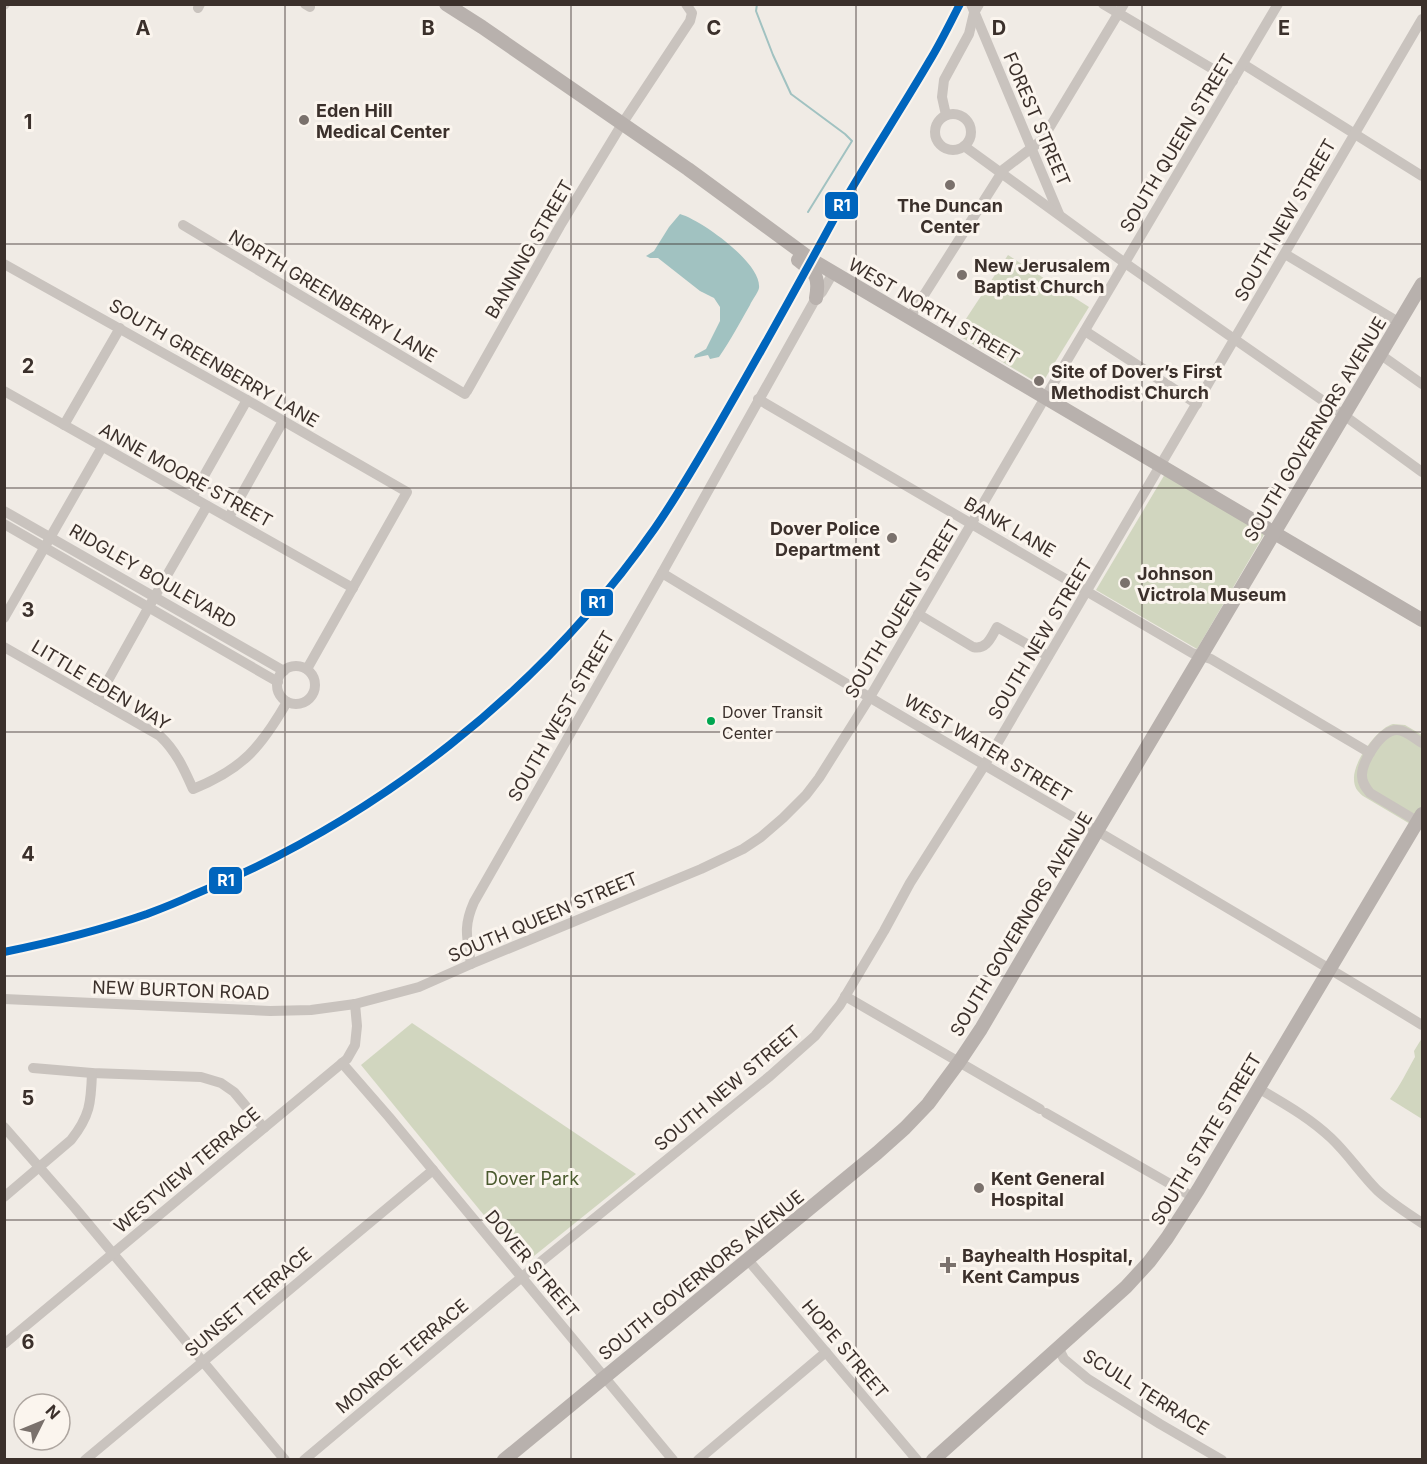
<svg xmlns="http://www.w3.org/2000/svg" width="1427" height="1464" viewBox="0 0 1427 1464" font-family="Inter,sans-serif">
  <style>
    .green { fill: #d1d6bf }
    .water { fill: #a1c2c1 }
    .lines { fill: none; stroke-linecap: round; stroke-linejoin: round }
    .stream { stroke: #a1c2c1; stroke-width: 2 }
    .minor { stroke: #c9c3be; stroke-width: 10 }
    .major { stroke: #b8b1ad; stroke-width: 14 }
    .rail-1-casing { stroke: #fbf5ee; stroke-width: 12 }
    .rail-1 { stroke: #0065bd; stroke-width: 8 }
    .grid { fill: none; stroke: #3b302b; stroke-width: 1.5; stroke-opacity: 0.55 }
    .poi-dot { fill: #7a716c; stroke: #fbf5ee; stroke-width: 2 }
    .bus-dot { fill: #00a651; stroke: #fbf5ee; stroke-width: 2 }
    .labels { text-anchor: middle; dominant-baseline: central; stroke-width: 6; stroke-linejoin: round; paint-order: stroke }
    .bus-label { font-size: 16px; fill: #3b302b; stroke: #fbf5ee; text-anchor: start }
    .poi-label { font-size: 18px; font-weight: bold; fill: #3b302b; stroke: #fbf5ee; text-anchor: start }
    .street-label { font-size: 18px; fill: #3b302b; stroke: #fbf5ee }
    .park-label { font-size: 18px; fill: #4a5a2e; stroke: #fbf5ee }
    .grid-label { font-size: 20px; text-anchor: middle; font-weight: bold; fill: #3b302b; stroke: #fbf5ee; stroke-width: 6; stroke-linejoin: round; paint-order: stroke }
    .line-badge { stroke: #fbf5ee; stroke-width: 2 }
    .badge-label { font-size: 16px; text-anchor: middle; font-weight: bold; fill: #fff }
  </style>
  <rect width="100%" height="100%" fill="#f0ebe5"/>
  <g class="green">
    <path d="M1008,255L1089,307L1041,385L956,334Z"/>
    <path d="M1165,474L1265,533L1197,649L1096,590Z"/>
    <path d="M1393,724L1405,725L1422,735V831L1363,796C1357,791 1354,787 1354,779C1353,762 1377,728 1393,724Z"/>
    <path d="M412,1023L636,1174L524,1264L361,1065Z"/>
    <path d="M1422,1038V1119L1390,1099C1400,1086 1407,1071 1415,1057L1414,1051Z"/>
  </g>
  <path class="water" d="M680,214C701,220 762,263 759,288C758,293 752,300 750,305C740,322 731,340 719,357L710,359L708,355L694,358L695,355L706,349L720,321V307L714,298L700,291L658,258H650L646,256L654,251L669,227Z"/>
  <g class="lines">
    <path class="stream" d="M757,4L756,11L773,55L791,94L845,134L852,141L808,212"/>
    <g class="minor">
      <path d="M305,4L310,7"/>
      <path d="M971,4L1059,214"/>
      <path d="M1103,4L1233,81"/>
      <path d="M4,5L5,4"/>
      <path d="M198,8L200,4"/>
      <path d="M1243,64L1422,176"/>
      <circle cx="953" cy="132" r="18"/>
      <path d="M946,115L942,97L944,80L969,34L974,13L979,4"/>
      <path d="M964,146L1125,263L1345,416L1422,472"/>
      <path d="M183,225L465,394"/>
      <path d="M1285,254L1400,323"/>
      <path d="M4,264L247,400L407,492L307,669"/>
      <path d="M910,317L1004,169L1042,140L1124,4"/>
      <path d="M1085,331L1197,404"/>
      <path d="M1381,355L1422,384"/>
      <path d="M4,391L353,588"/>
      <path d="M467,391L560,226L622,124L690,21L692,13L686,4"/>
      <path d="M758,399L1192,653L1211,659L1370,753"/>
      <path d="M64,425L120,328"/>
      <path d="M192,497L247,400"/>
      <path d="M4,511L284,671"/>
      <path d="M229,517L283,421"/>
      <path d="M4,524L278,682"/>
      <path d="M662,573C914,727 1171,871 1422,1025"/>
      <path d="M918,614L973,647C987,650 991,637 997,627L1048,656"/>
      <path d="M4,618L102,447"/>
      <path d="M4,647L160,736C176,751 184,769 193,789C243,769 261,747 287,702"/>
      <circle cx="296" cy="685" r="19"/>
      <path d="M97,700L155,596L207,506"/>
      <path d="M1422,824L1370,793C1366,788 1362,783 1362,776C1361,762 1381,730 1397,730C1406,730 1415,739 1422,743"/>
      <path d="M471,964C467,937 463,927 474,902L662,573L816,298L822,292L833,273"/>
      <path d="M845,996L1040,1109"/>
      <path d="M4,999L270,1011L311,1010L355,1004L419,987L471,964L701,869L743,849L761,837L783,818L806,795L819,778L870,697L1046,396L1278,4"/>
      <path d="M342,1063L389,1117L673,1460"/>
      <path d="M33,1068L92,1073L201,1077L221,1083L234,1092L264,1128"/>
      <path d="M1258,1088C1283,1103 1309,1117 1331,1138C1348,1154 1361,1174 1377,1190C1391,1203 1407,1213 1422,1223"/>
      <path d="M1046,1113L1193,1197"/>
      <path d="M4,1127L75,1208L285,1460"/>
      <path d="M4,1197L71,1140C90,1116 91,1103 92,1073"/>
      <path d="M748,1260L917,1460"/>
      <path d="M4,1344L347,1059L355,1045L357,1026L355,1004"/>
      <path d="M1058,1347L1064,1359L1088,1379L1160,1424L1222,1460"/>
      <path d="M85,1460L433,1170"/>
      <path d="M304,1460L522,1277L770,1076L815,1036L840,1005L884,931L910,883L984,766L1422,19"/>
      <path d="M698,1460L826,1352"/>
    </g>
    <g class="major">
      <path d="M446,4L482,27L688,169L812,260L1422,620"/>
      <path d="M798,260C815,273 820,275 816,298"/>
      <path d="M504,1460L877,1153L905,1128L928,1104L959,1062L981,1029L1097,831L1422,284"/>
      <path d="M933,1460L1126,1287L1149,1262L1167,1238L1198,1190L1422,814"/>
    </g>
    <defs>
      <path id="rail-1" d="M4,952C53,942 101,930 147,914C163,908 178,902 193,895C377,820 541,691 655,528C678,495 698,460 718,426C758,357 797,287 835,217C865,164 899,113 930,60C941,42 950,23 960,4"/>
    </defs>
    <use href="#rail-1" class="rail-1-casing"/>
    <use href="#rail-1" class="rail-1"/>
  </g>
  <path class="grid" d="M285,4V1460M571,4V1460M856,4V1460M1142,4V1460M4,244H1422M4,488H1422M4,732H1422M4,976H1422M4,1220H1422"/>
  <g class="poi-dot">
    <circle cx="304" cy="120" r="6"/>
    <circle cx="950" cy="185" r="6"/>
    <circle cx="962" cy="275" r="6"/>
    <circle cx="1039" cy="381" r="6"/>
    <circle cx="892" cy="538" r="6"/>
    <circle cx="1125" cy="583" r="6"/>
    <circle cx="979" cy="1188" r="6"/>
    <path d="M945 1256h6v6h6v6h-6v6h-6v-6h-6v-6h6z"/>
  </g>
  <circle class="bus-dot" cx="711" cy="721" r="5"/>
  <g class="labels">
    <g class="bus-label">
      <text x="722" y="712">Dover Transit<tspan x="722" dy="21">Center</tspan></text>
    </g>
    <g class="poi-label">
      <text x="316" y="110">Eden Hill<tspan x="316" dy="21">Medical Center</tspan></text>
      <text x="950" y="205" text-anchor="middle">The Duncan<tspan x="950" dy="21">Center</tspan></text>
      <text x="974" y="265">New Jerusalem<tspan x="974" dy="21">Baptist Church</tspan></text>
      <text x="1051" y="371">Site of Dover’s First<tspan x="1051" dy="21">Methodist Church</tspan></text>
      <text x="880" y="528" text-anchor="end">Dover Police<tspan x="880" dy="21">Department</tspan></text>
      <text x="1137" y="573">Johnson<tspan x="1137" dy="21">Victrola Museum</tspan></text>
      <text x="991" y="1178">Kent General<tspan x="991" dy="21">Hospital</tspan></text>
      <text x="962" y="1255">Bayhealth Hospital,<tspan x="962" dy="21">Kent Campus</tspan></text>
    </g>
    <g class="street-label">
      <text transform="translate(1037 119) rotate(67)">FOREST STREET</text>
      <text transform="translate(1177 143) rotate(-59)">SOUTH QUEEN STREET</text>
      <text transform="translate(1285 220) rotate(-60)">SOUTH NEW STREET</text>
      <text transform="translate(529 249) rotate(-60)">BANNING STREET</text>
      <text transform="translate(333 296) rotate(31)">NORTH GREENBERRY LANE</text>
      <text transform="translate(934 311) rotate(30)">WEST NORTH STREET</text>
      <text transform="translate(214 363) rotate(30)">SOUTH GREENBERRY LANE</text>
      <text transform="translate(1315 429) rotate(-59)">SOUTH GOVERNORS AVENUE</text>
      <text transform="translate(186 475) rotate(29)">ANNE MOORE STREET</text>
      <text transform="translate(1010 527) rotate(30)">BANK LANE</text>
      <text transform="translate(153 576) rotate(30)">RIDGLEY BOULEVARD</text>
      <text transform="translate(902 609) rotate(-59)">SOUTH QUEEN STREET</text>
      <text transform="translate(1040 639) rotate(-59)">SOUTH NEW STREET</text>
      <text transform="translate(101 685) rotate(31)">LITTLE EDEN WAY</text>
      <text transform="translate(561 716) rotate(-60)">SOUTH WEST STREET</text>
      <text transform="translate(988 748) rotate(31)">WEST WATER STREET</text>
      <text transform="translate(543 917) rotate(-23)">SOUTH QUEEN STREET</text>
      <text transform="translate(1021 924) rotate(-59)">SOUTH GOVERNORS AVENUE</text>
      <text transform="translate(181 990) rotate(2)">NEW BURTON ROAD</text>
      <text transform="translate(727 1088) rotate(-40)">SOUTH NEW STREET</text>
      <text transform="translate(1206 1139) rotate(-59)">SOUTH STATE STREET</text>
      <text transform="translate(187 1170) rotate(-40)">WESTVIEW TERRACE</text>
      <text transform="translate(532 1264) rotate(50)">DOVER STREET</text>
      <text transform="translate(701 1275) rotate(-39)">SOUTH GOVERNORS AVENUE</text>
      <text transform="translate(248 1302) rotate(-40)">SUNSET TERRACE</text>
      <text transform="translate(845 1349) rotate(50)">HOPE STREET</text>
      <text transform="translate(402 1356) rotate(-40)">MONROE TERRACE</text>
      <text transform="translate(1146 1392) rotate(32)">SCULL TERRACE</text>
    </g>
    <g class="park-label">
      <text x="532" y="1178">Dover Park</text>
    </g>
  </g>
  <g class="grid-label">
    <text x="143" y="35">A</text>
    <text x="428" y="35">B</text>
    <text x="714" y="35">C</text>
    <text x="999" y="35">D</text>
    <text x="1284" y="35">E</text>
    <text x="28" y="129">1</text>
    <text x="28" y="373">2</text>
    <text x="28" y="617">3</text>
    <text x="28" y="861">4</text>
    <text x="28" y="1105">5</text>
    <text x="28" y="1349">6</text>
  </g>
  <g class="line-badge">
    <rect x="824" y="191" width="35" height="29" rx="6" fill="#0065bd"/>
    <rect x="580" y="588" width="34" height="29" rx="6" fill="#0065bd"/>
    <rect x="208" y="866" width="35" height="29" rx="6" fill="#0065bd"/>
  </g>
  <g class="badge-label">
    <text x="842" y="211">R1</text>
    <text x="597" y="608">R1</text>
    <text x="226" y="886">R1</text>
  </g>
  <rect width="1427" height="1464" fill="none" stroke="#3b302b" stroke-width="12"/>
  <g transform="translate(42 1422) rotate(47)"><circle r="28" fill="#fbf5ee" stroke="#aea6a0" stroke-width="1.5"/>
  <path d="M0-4.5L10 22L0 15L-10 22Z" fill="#7a716c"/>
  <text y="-9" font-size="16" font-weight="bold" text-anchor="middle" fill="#3b302b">N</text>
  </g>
</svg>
